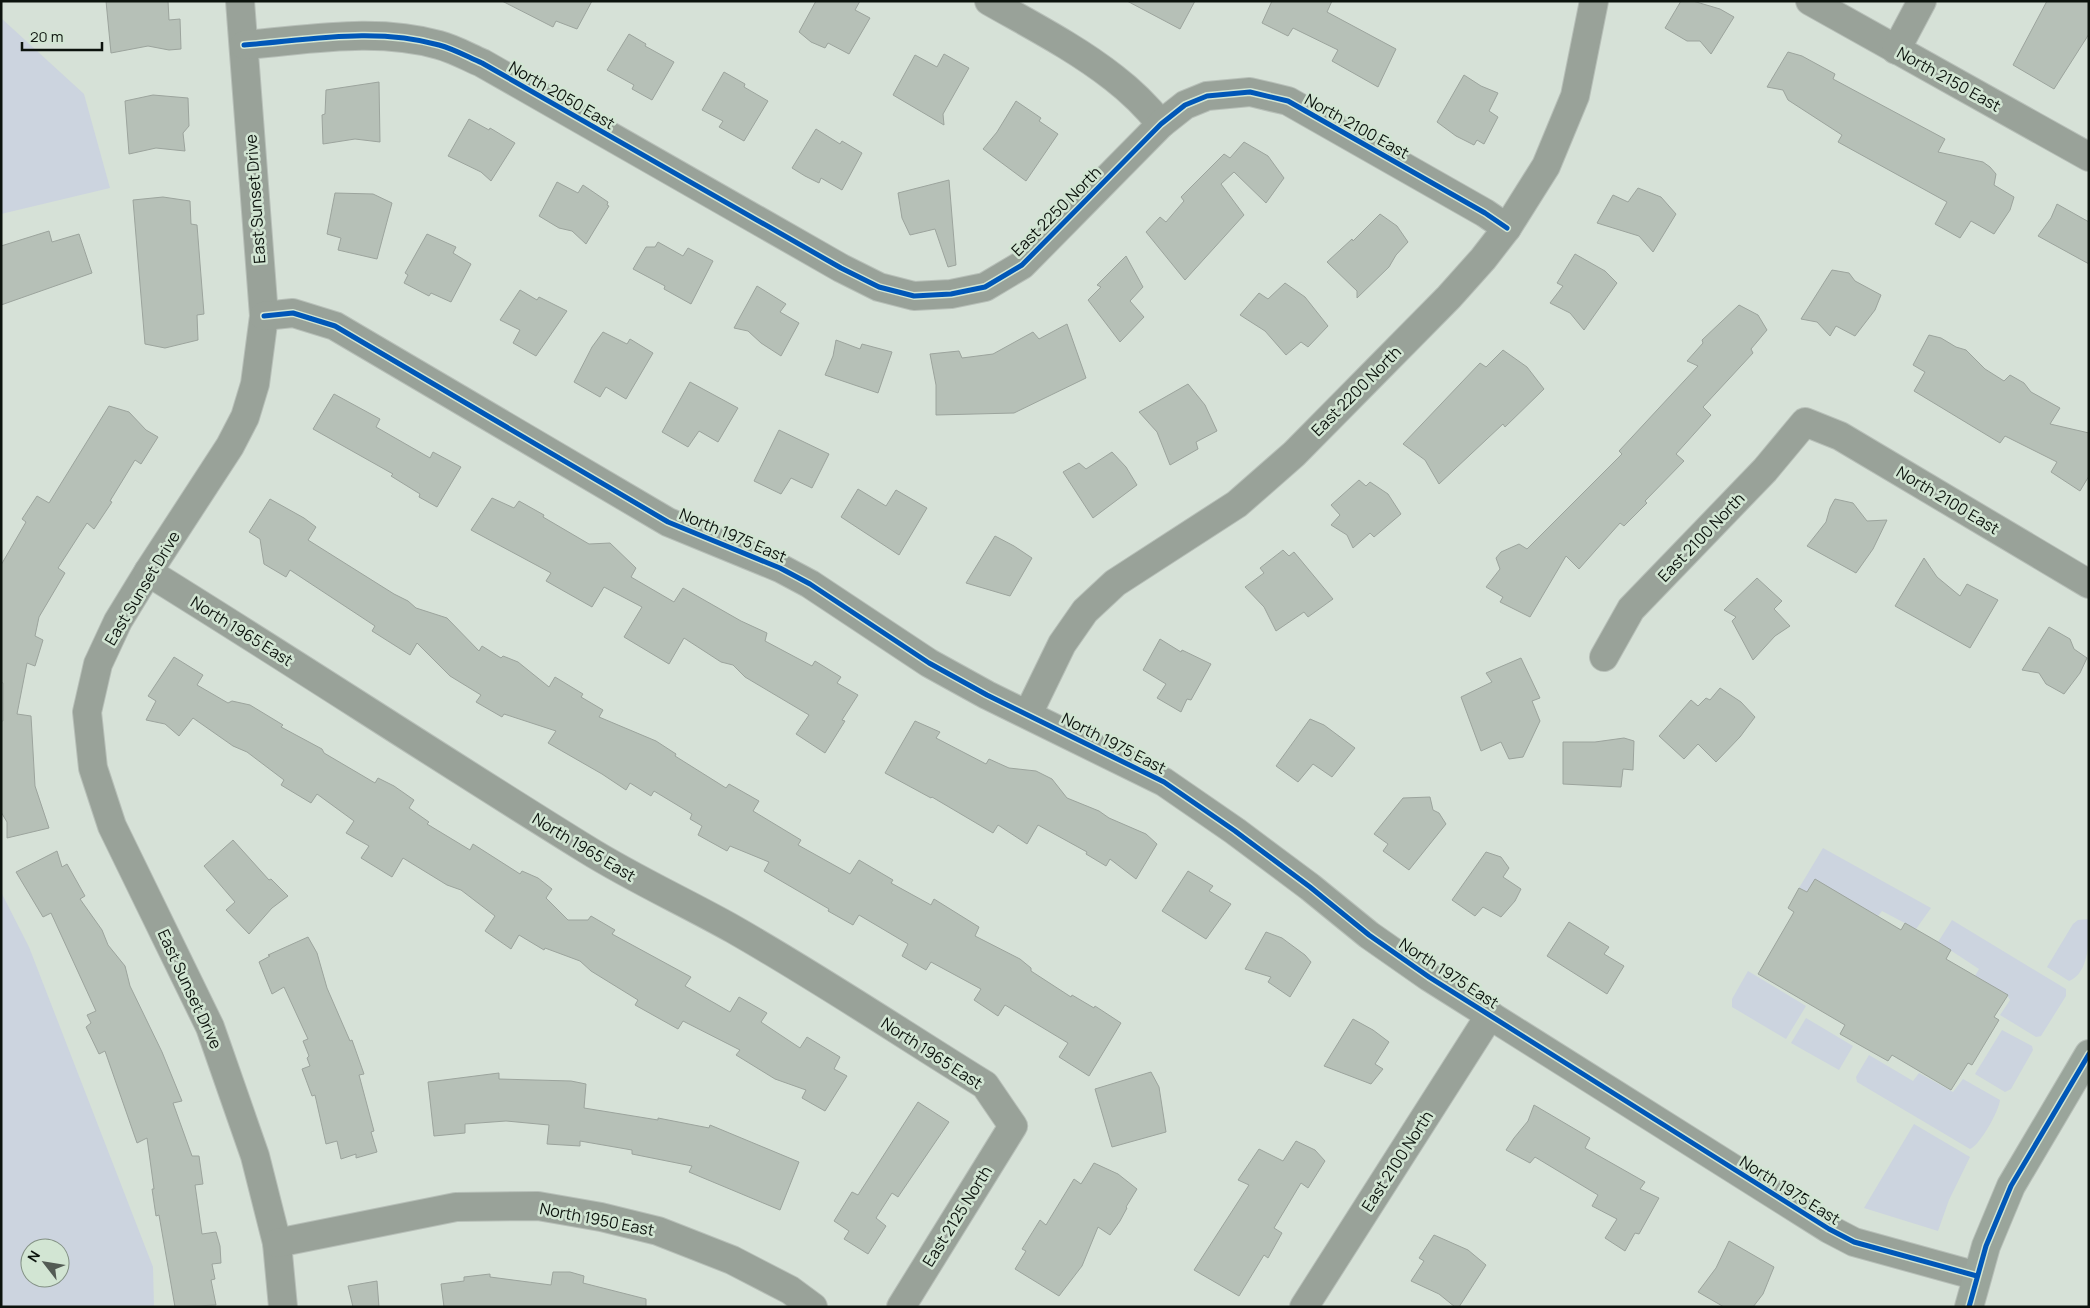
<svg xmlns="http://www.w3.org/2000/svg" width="2090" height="1308" viewBox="0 0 2090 1308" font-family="Manrope,sans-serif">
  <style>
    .green { fill: #ccd4df; fill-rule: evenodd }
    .building { fill: #b6c0b7; stroke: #9ca49d }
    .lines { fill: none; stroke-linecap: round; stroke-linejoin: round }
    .minor-casing { stroke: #b7bfb8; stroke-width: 30 }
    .major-casing { stroke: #b7bfb8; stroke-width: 30 }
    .minor { stroke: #99a299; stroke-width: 28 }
    .major { stroke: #9aa59b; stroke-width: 28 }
    .cycleway-casing { stroke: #d2e5d3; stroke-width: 8 }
    .cycleway { stroke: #0057b8; stroke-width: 5 }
    .labels { text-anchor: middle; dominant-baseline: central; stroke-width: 5; stroke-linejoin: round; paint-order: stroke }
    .street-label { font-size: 16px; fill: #0c130d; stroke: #d2e5d3 }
  </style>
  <rect width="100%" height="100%" fill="#d6e1d7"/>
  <g class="green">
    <path d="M1,18L84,94L110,188L1,214Z"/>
    <path d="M1823,848L1931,908L1916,929L1882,911L1878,916L1815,880L1807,892L1799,888Z"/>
    <path d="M1,892L29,947L153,1267L154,1307H1ZM30,1248H60V1278H30Z"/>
    <path d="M2089,919C2089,938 2090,973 2069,981L2047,967L2073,924L2078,920Z"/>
    <path d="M1952,920L2066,989V996L2041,1036L2036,1037L2000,1015L2010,1000L2007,995L1975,976L1979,969L1938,942Z"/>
    <path d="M1748,971L1806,1006L1786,1039L1732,1007V999Z"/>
    <path d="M1806,1018L1853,1046L1839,1070L1791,1043Z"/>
    <path d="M2002,1030L2032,1046L2033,1050L2011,1089L2005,1092L1975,1074Z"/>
    <path d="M1869,1055L1913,1081L1919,1073L1953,1092L1963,1079L2000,1100C1999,1111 1980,1145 1970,1149L1857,1082L1856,1077Z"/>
    <path d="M1914,1124L1970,1157L1949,1200L1938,1231L1864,1208Z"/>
  </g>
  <g class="building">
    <path d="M106,1H168L169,20L180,19L181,49L169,50L148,46L111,53Z"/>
    <path d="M502,1H592L577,29L556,21L553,27Z"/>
    <path d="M816,1H860L855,10L870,18L849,54L828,43L825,48L811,42L799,32Z"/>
    <path d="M1127,1H1195L1180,29Z"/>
    <path d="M1272,1H1332L1327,12L1396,49L1378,87L1332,61L1338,50L1293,28L1288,36L1262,23Z"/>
    <path d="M1681,1H1693L1720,9L1734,17L1711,54L1700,41H1687L1665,28Z"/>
    <path d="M2047,1H2089V34L2054,89L2013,65Z"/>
    <path d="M629,34L646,44L645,46L674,62L652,100L632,89L634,85L607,70Z"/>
    <path d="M1788,52L1802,56L1835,74L1833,79L1945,139L1938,152L1983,162L1990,167L1996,174L1994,185L2014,197L2010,210L1994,234L1971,221L1960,238L1935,224L1947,202L1838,142L1842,135L1788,100L1783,90L1767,87Z"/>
    <path d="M944,54L969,68L943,114L944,125L893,95L915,55L937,67Z"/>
    <path d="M724,72L745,84L744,87L768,101L744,141L719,127L723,121L702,110Z"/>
    <path d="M1464,75L1481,86L1498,93L1489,111L1498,117L1484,144L1477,140L1474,145L1456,136L1437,122Z"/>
    <path d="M379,82L380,142L355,139L323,144L322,115L325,114L326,90Z"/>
    <path d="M153,95L188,98L189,126L183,133L185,151L156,148L129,154L125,101Z"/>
    <path d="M1016,101L1041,118L1039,121L1058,134L1026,181L983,149L997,132Z"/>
    <path d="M469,119L489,130L490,128L515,143L491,181L481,172L448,156Z"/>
    <path d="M816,129L840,144L842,141L862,153L842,190L821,178L819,183L805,176L792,168Z"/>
    <path d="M1244,142L1268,156L1284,178L1266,203L1234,172L1221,184L1244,215L1185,280L1146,232L1160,217L1166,222L1184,201L1181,197L1224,154L1230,158Z"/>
    <path d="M949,180L956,265L948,267L935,229L910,235L902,218L898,193Z"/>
    <path d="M557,182L578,193L583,185L608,202L607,205L609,206L586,244L572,231L559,228L539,216Z"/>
    <path d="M1638,188L1661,197L1676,214L1653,252L1639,236L1597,223L1613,195L1628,202Z"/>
    <path d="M335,193L373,194L392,203L377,259L338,250L341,238L327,234Z"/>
    <path d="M163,197L190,201L191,224L197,225L204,314L197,315L198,340L165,348L145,344L133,200Z"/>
    <path d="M2057,204L2089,222V264L2038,236L2051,218Z"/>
    <path d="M1380,214L1397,226L1408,242L1396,255L1389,267L1357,298V291L1327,262L1352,239L1353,241Z"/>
    <path d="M49,231L52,242L79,234L92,273L1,305V246Z"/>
    <path d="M427,234L456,247L453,253L471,264L451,302L431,293L429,296L404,283L408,275L405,273Z"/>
    <path d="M658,242L683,256L688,248L713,261L691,304L664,289L665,286L633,269L646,247H655Z"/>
    <path d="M1575,254L1605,271L1617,283L1584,330L1570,313L1550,303L1563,286L1557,283Z"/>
    <path d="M1126,256L1143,287L1130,301L1144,317L1120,342L1088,300L1101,287L1097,285Z"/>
    <path d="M1832,270L1849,273L1855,281L1881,295L1875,310L1855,336L1836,326L1830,336L1817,322L1801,319Z"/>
    <path d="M1285,283L1305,297L1328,326L1308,347L1301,342L1286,355L1265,331L1240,315L1259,293L1268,299Z"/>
    <path d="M757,286L786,304L780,312L799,323L781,356L761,343L748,331L734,328Z"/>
    <path d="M520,290L537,300L539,297L567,311L536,356L513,343L520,330L500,320Z"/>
    <path d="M1739,305L1758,315L1767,330L1751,349L1753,353L1703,407L1711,415L1676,454L1684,461L1645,501L1647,503L1624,526L1620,523L1579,569L1566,556L1530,617L1500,602L1503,597L1486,587L1500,569L1496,558L1501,552L1519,544L1527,549L1622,454L1619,451L1698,366L1687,361L1703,343L1702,340Z"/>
    <path d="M1067,324L1086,378L1014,413L936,415V385L930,354L959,351L962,358L993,354L1033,332L1039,339Z"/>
    <path d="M603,332L627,344L630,339L653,353L626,399L606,387L600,397L574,382L592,347Z"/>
    <path d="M1929,335L1941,338L1956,347L1966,350L1985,369L2004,381L2010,375L2024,383L2031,392L2060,408L2050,424L2089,433V476L2080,491L2051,472L2057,462L2005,436L2000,443L1914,391L1925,372L1913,365Z"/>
    <path d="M836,340L860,349L862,344L892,352L878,393L825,375L833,356Z"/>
    <path d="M1503,350L1527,367L1544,389L1505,427L1503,424L1439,484L1425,460L1403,444L1480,363L1486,367Z"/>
    <path d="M690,382L738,408L718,442L699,431L688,447L662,432Z"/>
    <path d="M1188,384L1205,405L1217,431L1196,442L1198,449L1170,465L1157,432L1139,412Z"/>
    <path d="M334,394L380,419L376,427L430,458L433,452L461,467L437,507L419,497L420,494L391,476L393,474L313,429Z"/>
    <path d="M109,406L129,412L146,430L158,437L141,464L135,460L110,501L112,502L94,529L87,523L58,568L65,573L39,617L35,636L43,640L35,666L27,663L17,714L31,716L35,786L49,828L7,838V822L1,812V721H3V683L1,682V565L26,522L22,519L37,496L49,503Z"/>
    <path d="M779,430L829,454L812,488L791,478L781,494L754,481Z"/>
    <path d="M1112,452L1126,467L1137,485L1093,518L1063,472L1079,463L1086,469Z"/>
    <path d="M1359,480L1366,486L1370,482L1388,494L1401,514L1374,537L1370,533L1353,548L1347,535L1331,525L1340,515L1331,505Z"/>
    <path d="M858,489L886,506L896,490L927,508L899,555L841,517Z"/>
    <path d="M492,498L514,508L519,501L544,515L543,517L589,544L610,543L636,568L631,577L674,602L683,588L741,621L767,633L765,641L812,666L815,661L841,677L837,683L858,695L842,720L845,721L825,753L796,734L809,715L745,677L733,665L721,662L684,638L669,664L624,637L642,607L604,587L592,607L546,581L551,573L471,530Z"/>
    <path d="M270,499L304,518L316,527L308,540L394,594L408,601L416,608L447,618L479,651L482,646L501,658L503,656L518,662L549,687L555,677L583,694L581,697L603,710L599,717L656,741L676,754L675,756L726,788L729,784L759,801L753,811L801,840L798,845L850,874L859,860L893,880L891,883L931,905L934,899L979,927L975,936L1020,959L1031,968V971L1071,997L1072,995L1094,1008L1095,1006L1121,1023L1089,1076L1059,1057L1068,1043L1005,1005L998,1016L974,1000L981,989L931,962L926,970L902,956L908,944L859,915L853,925L828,911L829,909L764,871L769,862L730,846L727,851L698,835L702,826L690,819L692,814L654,791L651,796L630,783L626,790L602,774L548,743L556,731L504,714L502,717L476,702L481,695L450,676L417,643L410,655L372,631L375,626L290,570L286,577L264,564L260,539L249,532Z"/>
    <path d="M1835,499L1853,503L1867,521L1887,520L1873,549L1856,573L1807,546L1826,522L1830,508Z"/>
    <path d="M995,536L1014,546L1032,558L1010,596L966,583Z"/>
    <path d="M1283,550L1289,556L1294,552L1333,599L1308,617L1304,612L1276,631L1264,607L1245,587L1264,573L1260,568Z"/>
    <path d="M1924,558L1937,577L1960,596L1967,584L1998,600L1970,648L1895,606Z"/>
    <path d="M1757,578L1782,601L1774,609L1790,626L1775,636L1753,660L1732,621L1736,617L1724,610Z"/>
    <path d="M2049,627L2070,639L2074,649L2087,658L2080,673L2064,694L2046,684L2039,673L2022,670Z"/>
    <path d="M1160,639L1181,652L1182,650L1211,664L1191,700L1187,699L1181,712L1157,698L1166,684L1143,670Z"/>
    <path d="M174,657L203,675L197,685L228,703L232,701L250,705L283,725L281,727L322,749L324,753L375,783L378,778L394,786L414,800L409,808L429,822L427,824L470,850L473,844L520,874L522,871L538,878L552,889L546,898L568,920H588L591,916L615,930L612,934L691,977L685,986L730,1012L739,997L767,1013L761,1022L800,1048L807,1037L840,1057L834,1069L847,1076L825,1111L802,1098L806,1090L775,1079L736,1055L740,1050L683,1021L678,1029L635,1005L638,1000L591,971L580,961L545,948L544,950L519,935L511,949L485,931L495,916L461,890L447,885L403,858L392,877L361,858L369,846L346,833L354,821L317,794L311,803L281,785L284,780L247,752L233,746L193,718L179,736L165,724L146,720L156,701L148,696Z"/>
    <path d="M1521,658L1540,698L1532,701L1540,721L1523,757L1509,759L1501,742L1481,751L1461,697L1492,682L1486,673Z"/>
    <path d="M1720,688L1741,702L1755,717L1740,737L1716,762L1698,744L1684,759L1659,736L1691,700L1698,706L1706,698L1710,700Z"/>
    <path d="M1310,719L1324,725L1355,748L1332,777L1313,764L1298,782L1276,766Z"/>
    <path d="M915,721L940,732L936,738L986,764L989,759L1009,768L1036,771L1052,779L1067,798L1099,811L1109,818L1146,834L1157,844L1136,879L1110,859L1106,866L1086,854L1087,852L1038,825L1027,844L998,825L993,833L932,797L931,798L885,773Z"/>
    <path d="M1624,738L1634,741L1633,770L1623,769L1621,787L1563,784V742H1595Z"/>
    <path d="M1430,797L1433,810L1439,813L1446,824L1409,870L1383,851L1388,844L1374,834L1403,798Z"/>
    <path d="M233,840L269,880L271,879L288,896L272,908L249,934L226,910L235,902L204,866Z"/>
    <path d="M57,851L62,867L67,864L85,896L80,899L102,930L108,945L125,966L130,986L162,1052L182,1101L173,1103L192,1156H199L203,1184L195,1185L202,1234L216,1232L220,1246L221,1263L212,1264L215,1279L211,1280L216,1305L175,1307L159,1215L156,1216L152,1189H154L147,1138L137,1143L105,1051L99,1054L86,1027L91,1023L87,1015L96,1011L51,913L43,917L16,872Z"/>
    <path d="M1486,852L1501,857L1509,868L1503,877L1521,889L1515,901L1501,917L1483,907L1475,916L1452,900Z"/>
    <path d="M1188,871L1213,886L1209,891L1231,904L1206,939L1162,911Z"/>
    <path d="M1815,879L1901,930L1905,923L1938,942L1951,950L1946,959L2008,995L1994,1017L1999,1020L1972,1065L1968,1063L1951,1090L1892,1055L1888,1061L1840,1034L1845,1025L1758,974L1794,912L1788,908L1799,888L1807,892Z"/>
    <path d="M1569,922L1609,947L1604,954L1624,966L1607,994L1547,956Z"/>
    <path d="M1266,932L1282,938L1305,955L1311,962L1290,997L1268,982L1271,977L1245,969Z"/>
    <path d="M308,937L317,953L327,988L350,1041L352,1040L364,1074L359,1075L374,1131L371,1132L377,1152L356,1158V1154L341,1159L337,1141L326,1144L315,1095L312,1096L302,1069L310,1066L307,1058L309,1056L303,1041L308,1039L284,987L272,994L259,962L270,956L268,955Z"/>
    <path d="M1353,1019L1373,1030L1389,1042L1375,1064L1383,1069L1371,1084L1324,1066Z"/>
    <path d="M1151,1072L1159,1087L1166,1132L1112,1147L1095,1089Z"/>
    <path d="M499,1073V1079L571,1081L586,1084L584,1108L658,1120V1118L709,1128L710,1125L799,1162L780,1210L689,1172L692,1166L632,1154V1150L580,1141V1146L547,1144L549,1125L506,1121L465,1124V1133L434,1136L428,1082Z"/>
    <path d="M918,1102L949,1122L898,1197L892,1193L876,1218L886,1226L868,1254L844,1239L849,1231L834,1221L852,1192L858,1195Z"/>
    <path d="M1534,1105L1590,1138L1585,1148L1645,1182L1640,1189L1659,1198L1639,1234L1635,1233L1625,1251L1605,1238L1617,1219L1592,1206L1598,1195L1535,1157L1530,1163L1506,1150L1514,1138L1528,1121Z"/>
    <path d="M1296,1141L1315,1150L1325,1161L1308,1188L1301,1183L1274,1228L1282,1233L1268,1258L1264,1255L1239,1296L1194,1270L1249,1185L1238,1180L1259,1149L1283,1161Z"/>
    <path d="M1094,1163L1118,1174L1137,1189L1126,1207L1127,1208L1120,1221L1110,1235L1098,1227L1082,1266L1059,1296L1015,1269L1026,1251L1022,1249L1040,1220L1046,1225L1074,1179L1081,1184Z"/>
    <path d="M1434,1235L1468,1250L1486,1265L1459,1307H1455L1439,1294L1411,1281L1424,1261L1419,1258Z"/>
    <path d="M1729,1241L1774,1267L1763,1294L1753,1307H1724L1698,1292L1716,1268Z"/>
    <path d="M553,1272H570L584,1276L583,1283L646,1299V1307H444L441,1284L464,1281V1277L490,1274V1277L551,1285Z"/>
    <path d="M377,1281L379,1307H353L348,1286Z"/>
  </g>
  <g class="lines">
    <defs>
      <g id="minor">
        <path d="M240,1L264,316L255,384L245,417L230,446L148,572L118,621L98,664L87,712L93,768L112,826L210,1027L255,1156L277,1243L283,1307"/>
        <path d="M989,1C1031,25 1076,48 1114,78C1131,91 1147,107 1161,124"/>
        <path d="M1810,1L2089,157"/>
        <path d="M244,45C309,40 375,27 439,45C454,49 468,57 482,63L841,268L879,287L914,296L951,294L985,287L1022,265L1161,124L1185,105L1207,96L1250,92L1288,101L1485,213L1507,228"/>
        <path d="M1896,50L1922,1"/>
        <path d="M264,316L293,313L335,326L668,522L780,568L810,584L929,663L987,695L1164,782L1235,831L1310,887L1369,935L1429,977L1829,1229L1854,1242L1977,1276"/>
        <path d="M148,572C295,663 439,758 586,849C634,879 685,902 733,929C819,978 901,1033 985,1085L1013,1126L901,1307"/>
        <path d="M1604,657L1631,609L1765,470L1805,422L1840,436L2089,584"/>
        <path d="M1028,714L1062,644L1085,611L1115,583L1237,504L1294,454L1449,297L1483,259L1507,228L1546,166L1575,96L1594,1"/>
        <path d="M277,1243L456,1207L538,1206L601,1217L658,1231L732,1260L790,1290L813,1307"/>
        <path d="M1304,1307L1490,1015"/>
      </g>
      <path id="major" d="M1969,1307L1986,1246L2011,1186L2089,1054"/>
    </defs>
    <use href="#minor" class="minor-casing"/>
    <use href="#major" class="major-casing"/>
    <use href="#minor" class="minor"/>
    <use href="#major" class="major"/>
    <defs>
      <g id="cycleway">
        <path d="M244,45C309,40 375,27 439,45C454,49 468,57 482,63L841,268L879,287L914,296L951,294L985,287L1022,265L1161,124L1185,105L1207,96L1250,92L1288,101L1485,213L1507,228"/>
        <path d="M264,316L293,313L335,326L668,522L780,568L810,584L929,663L987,695L1164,782L1235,831L1310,887L1369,935L1429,977L1829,1229L1854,1242L1977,1276"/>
        <path d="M1969,1307L1986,1246L2011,1186L2089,1054"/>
      </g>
    </defs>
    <use href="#cycleway" class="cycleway-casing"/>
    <use href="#cycleway" class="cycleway"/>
  </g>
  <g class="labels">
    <g class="street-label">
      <text transform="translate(1949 79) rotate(29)">North 2150 East</text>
      <text transform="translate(562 95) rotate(30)">North 2050 East</text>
      <text transform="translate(1357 126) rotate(29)">North 2100 East</text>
      <text transform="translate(255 199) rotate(-94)">East Sunset Drive</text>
      <text transform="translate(1056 211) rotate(-45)">East 2250 North</text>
      <text transform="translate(1356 391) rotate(-45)">East 2200 North</text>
      <text transform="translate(1948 500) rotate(31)">North 2100 East</text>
      <text transform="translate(733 535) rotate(23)">North 1975 East</text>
      <text transform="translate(1701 537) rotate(-46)">East 2100 North</text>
      <text transform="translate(142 588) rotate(-59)">East Sunset Drive</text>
      <text transform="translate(242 631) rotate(32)">North 1965 East</text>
      <text transform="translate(1114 743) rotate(27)">North 1975 East</text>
      <text transform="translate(584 847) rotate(31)">North 1965 East</text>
      <text transform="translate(1449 973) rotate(33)">North 1975 East</text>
      <text transform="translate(190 989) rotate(65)">East Sunset Drive</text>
      <text transform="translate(932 1053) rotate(33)">North 1965 East</text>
      <text transform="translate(1397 1161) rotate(-57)">East 2100 North</text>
      <text transform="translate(1790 1190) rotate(32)">North 1975 East</text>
      <text transform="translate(957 1216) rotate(-58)">East 2125 North</text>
      <text transform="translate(597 1219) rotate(11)">North 1950 East</text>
    </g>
  </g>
  <rect width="2090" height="1308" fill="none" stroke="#0c130d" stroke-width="5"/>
  <g transform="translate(45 1263) rotate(301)"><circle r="24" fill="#d2e5d3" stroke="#839184"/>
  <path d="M0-4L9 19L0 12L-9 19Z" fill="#535b54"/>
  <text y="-8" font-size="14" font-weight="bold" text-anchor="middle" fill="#0c130d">N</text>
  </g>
  <path d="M22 42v8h80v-8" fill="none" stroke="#0c130d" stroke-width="2.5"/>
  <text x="30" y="42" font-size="15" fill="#0c130d" stroke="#d2e5d3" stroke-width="4" paint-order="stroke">20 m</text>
</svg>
